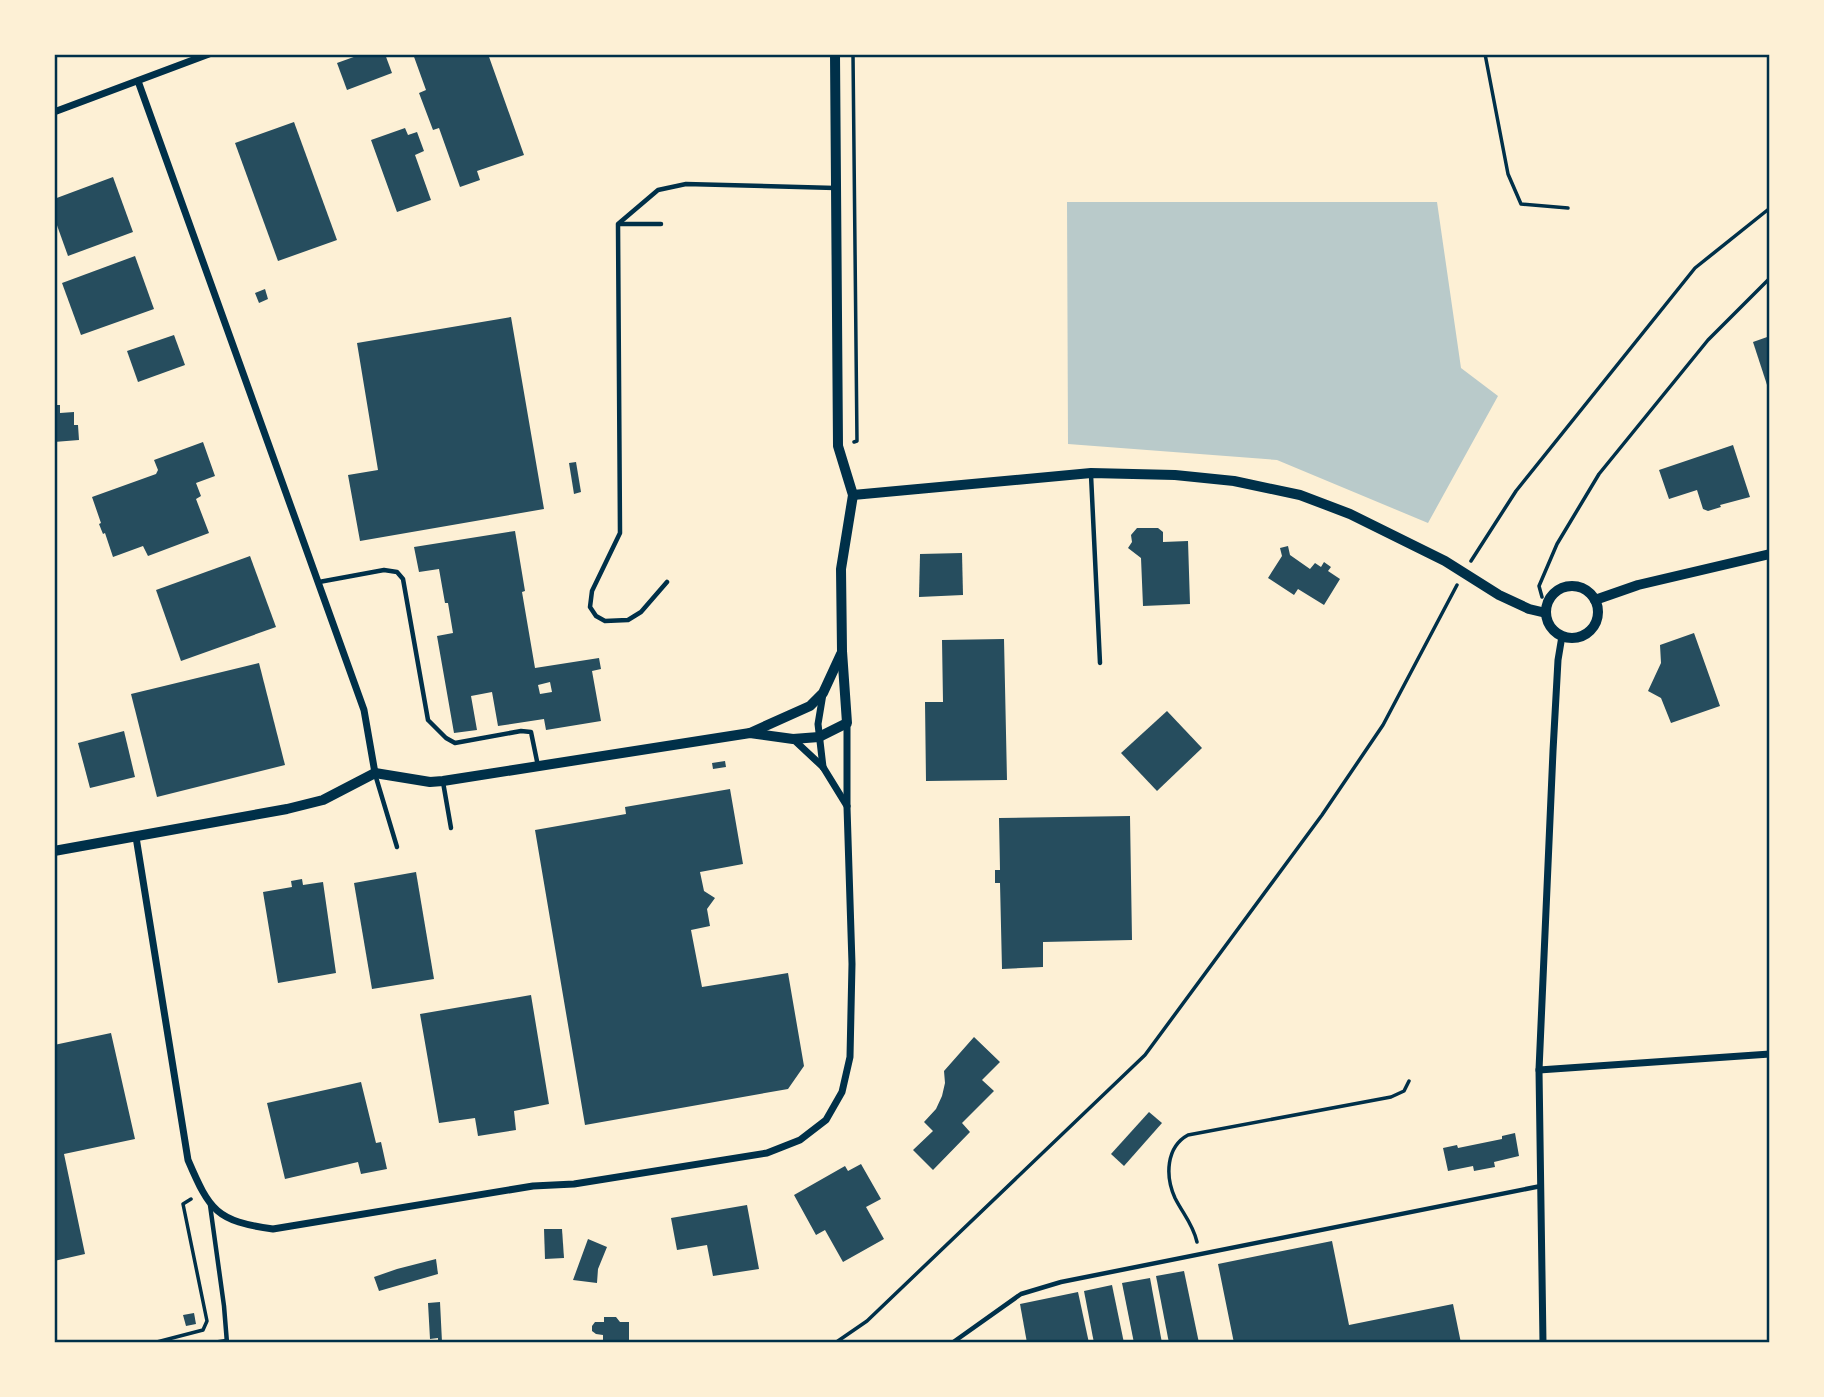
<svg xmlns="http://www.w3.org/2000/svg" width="1824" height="1397" viewBox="0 0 1824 1397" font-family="'Roboto Serif',serif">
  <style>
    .green { fill: #b9caca }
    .building { fill: #264d5e; fill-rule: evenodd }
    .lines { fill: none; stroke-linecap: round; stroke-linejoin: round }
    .path { stroke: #003049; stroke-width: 3.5 }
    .service { stroke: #003049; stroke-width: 4.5 }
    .minor { stroke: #003049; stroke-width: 7 }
    .tertiary { stroke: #003049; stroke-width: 10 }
    .neatline { fill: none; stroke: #003049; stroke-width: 2.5 }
  </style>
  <rect width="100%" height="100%" fill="#fdf0d5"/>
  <path class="green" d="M1067,202H1437L1461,368L1498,396L1428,523L1277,460L1068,444Z"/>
  <g class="building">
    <path d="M362,54H385L392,73L347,90L337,63Z"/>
    <path d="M413,54H488L524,155L477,171L480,180L460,187L439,128L433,130L419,93L426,90Z"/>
    <path d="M294,122L337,240L278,261L235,143Z"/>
    <path d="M405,128L408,135L417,132L424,151L415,155L431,200L397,212L371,140Z"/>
    <path d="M113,177L133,232L68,256L54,217V199Z"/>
    <path d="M135,256L154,309L81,335L62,283Z"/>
    <path d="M265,289L268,299L259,303L255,293Z"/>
    <path d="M511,317L544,509L360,541L348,475L378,470L357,343Z"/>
    <path d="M174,335L185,365L138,382L127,351Z"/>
    <path d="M1770,336V391H1769L1753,342Z"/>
    <path d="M54,405H60V413L74,412V425H78L79,440L54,442Z"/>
    <path d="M203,442L215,476L196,483L201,496L196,499L209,533L148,556L143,546L113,557L105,533L103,534L99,524L101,523L92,497L156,474L158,470L154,460Z"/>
    <path d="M1733,445L1750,497L1720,505L1721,507L1708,511L1703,509L1697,490L1669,499L1659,470Z"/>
    <path d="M576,462L581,492L574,494L569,463Z"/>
    <path d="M1137,528H1158L1163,532V542L1188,541L1190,604L1143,606L1141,558L1128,548L1132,542L1131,535Z"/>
    <path d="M515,531L525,591L522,592L535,668L599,658L601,669L592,671L601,721L546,730L544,719L498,726L492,692L471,696L477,730L454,733L437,636L453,633L448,603H445L439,569L419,572L414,547ZM550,682L552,692L540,694L538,685Z"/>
    <path d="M1288,546L1290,555L1310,569L1315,563L1321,567L1324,562L1331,567L1328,571L1340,579L1324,605L1298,589L1294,595L1268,578L1282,556L1280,548Z"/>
    <path d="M962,553L963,595L919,597L920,554Z"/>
    <path d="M250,556L276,627L181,661L156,590Z"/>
    <path d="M1694,633L1720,706L1671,723L1661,698L1648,691L1661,663L1660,645Z"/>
    <path d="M1004,639L1007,780L926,781L925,702H943L942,640Z"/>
    <path d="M259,663L285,765L157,797L131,694Z"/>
    <path d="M1167,711L1202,748L1157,791L1121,753Z"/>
    <path d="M124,731L135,777L90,788L78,743Z"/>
    <path d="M725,761L726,767L713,769L712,763Z"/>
    <path d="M730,789L743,864L700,872L704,891L715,898L707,909L710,926L691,930L702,987L788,973L804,1066L788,1089L585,1125L535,830L626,814L625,807Z"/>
    <path d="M1130,816L1132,940L1043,942V967L1002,969L1000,883H995V870H1000L999,818Z"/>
    <path d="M416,872L434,979L372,989L354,883Z"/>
    <path d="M302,879L303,885L323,882L336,973L278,983L263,892L292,887L291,881Z"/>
    <path d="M531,995L549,1104L514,1111L516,1130L478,1136L475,1118L439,1123L420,1014Z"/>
    <path d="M111,1033L135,1139L64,1154L85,1254L54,1261V1045Z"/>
    <path d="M974,1037L1000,1062L982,1080L994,1091L962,1123L970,1132L933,1170L913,1150L933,1131L924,1122L936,1109L942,1096L945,1083L944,1071Z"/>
    <path d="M361,1082L376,1143L381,1142L387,1169L361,1174L358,1162L285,1179L267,1103Z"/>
    <path d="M1149,1112L1162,1123L1124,1166L1111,1154Z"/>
    <path d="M1515,1133L1519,1156L1494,1162L1495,1167L1474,1171L1473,1166L1448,1171L1443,1148L1457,1145L1458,1148L1502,1139V1136Z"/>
    <path d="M861,1164L881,1199L866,1207L884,1239L843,1262L825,1230L816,1235L794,1195L845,1166L848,1171Z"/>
    <path d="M747,1205L759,1269L713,1276L707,1245L677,1250L671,1218Z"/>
    <path d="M544,1229H562L564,1258L545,1259Z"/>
    <path d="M588,1239L607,1247L598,1269L597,1283L573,1280Z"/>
    <path d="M1332,1241L1349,1325L1453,1304L1461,1343H1234L1218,1264Z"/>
    <path d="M436,1259L438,1274L379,1291L374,1277L397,1269Z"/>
    <path d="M1184,1271L1199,1343H1169L1156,1276Z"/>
    <path d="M1150,1278L1162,1343H1134L1122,1283Z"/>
    <path d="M1112,1285L1124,1343H1094L1084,1291Z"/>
    <path d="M1078,1292L1089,1343H1027L1020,1304Z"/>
    <path d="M440,1302L442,1342L438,1343V1338L430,1339L428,1303Z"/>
    <path d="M194,1313L196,1324L186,1326L183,1315Z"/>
    <path d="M604,1317H616L620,1322H629V1343H603V1335L596,1334L592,1331V1326L595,1322H604Z"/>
  </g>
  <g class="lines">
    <g class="path">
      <path d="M853,54L857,441L854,442"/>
      <path d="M1485,54L1508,174L1521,204L1568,208"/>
      <path d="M1471,561L1516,491L1695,268L1770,208"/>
      <path d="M1542,597L1539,586L1557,544L1599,474L1708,340L1770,278"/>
      <path d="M1197,1242C1193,1224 1183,1214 1175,1198C1165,1176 1166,1147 1188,1135L1391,1097L1404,1091L1409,1081"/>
      <path d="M153,1343L203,1330L207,1321L183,1204L191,1199"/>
      <path d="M835,1343L867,1321L1145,1055L1322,815L1383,725L1457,585"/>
    </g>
    <g class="service">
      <path d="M620,224H661"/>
      <path d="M1091,475L1100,663"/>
      <path d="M319,582L384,570L397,572L403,579L428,720L446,738L455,743L521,731L531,732L538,766"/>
      <path d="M667,582L641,612L628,620L605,621L596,616L590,607L592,591L620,533L618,224L658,190L686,184L835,188"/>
      <path d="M375,774L397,847"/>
      <path d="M443,782L451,828"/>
      <path d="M210,1205L224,1306L227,1343"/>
      <path d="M213,1343L226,1341"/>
      <path d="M952,1343L1021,1294L1061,1282L1541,1186"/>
    </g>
    <g class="minor">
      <path d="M138,81L364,710L375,773"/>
      <path d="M54,112L209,54"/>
      <path d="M793,739L823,767L847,806"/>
      <path d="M823,767L818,724L823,694"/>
      <path d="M136,837L188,1160C210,1211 216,1221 273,1229L533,1186L574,1184L767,1153L800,1140L826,1120L842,1092L850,1057L852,964L847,807V723"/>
      <path d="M1539,1070L1770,1054"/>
      <path d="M1543,1343L1539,1070L1553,751L1558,660L1562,636"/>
    </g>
    <g class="tertiary">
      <path d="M853,495L1091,473L1175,475L1234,481L1300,495L1350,514L1445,561L1499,595L1529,609L1546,613"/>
      <circle cx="1572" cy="612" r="26"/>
      <path d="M1595,600L1638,585L1770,554"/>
      <path d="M750,733L810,706L823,693L841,654"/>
      <path d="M54,851L287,809L323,800L375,773L430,782L443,781L750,733L793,739L819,737L847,723L842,651L841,569L853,495L838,446L835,54"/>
    </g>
  </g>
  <rect width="1824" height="1397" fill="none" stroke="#fdf0d5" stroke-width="112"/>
  <rect x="56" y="56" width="1712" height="1285" class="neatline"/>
</svg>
